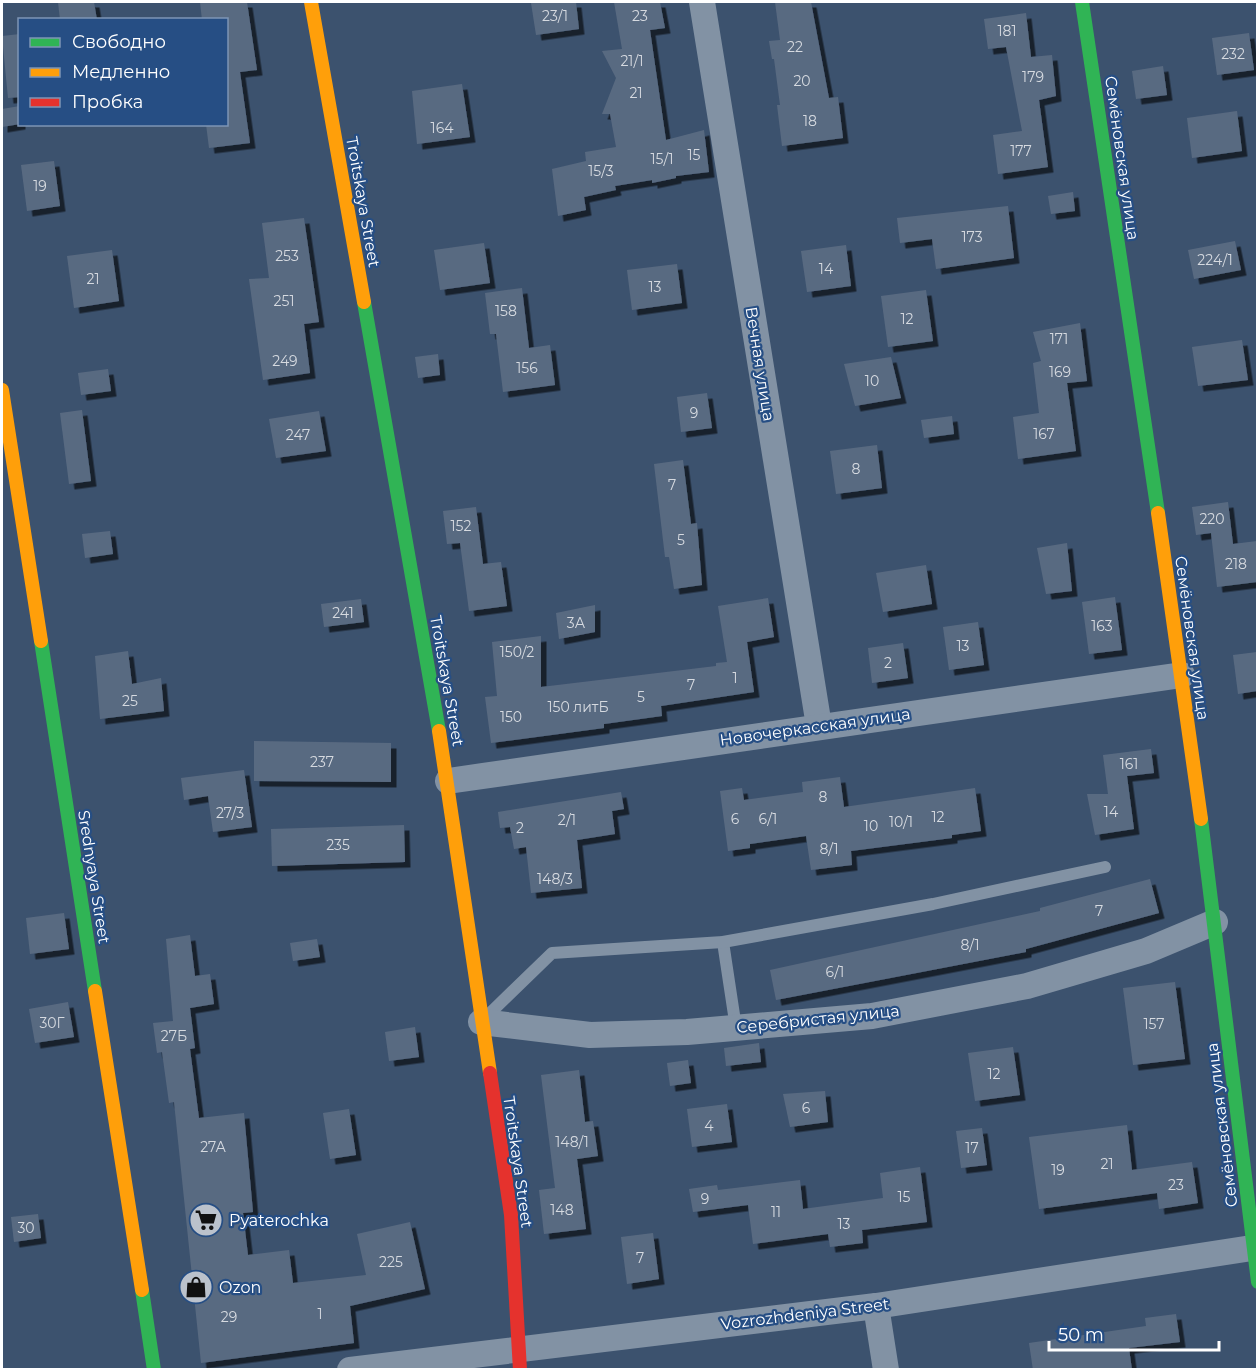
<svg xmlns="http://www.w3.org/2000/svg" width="1259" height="1371" viewBox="0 0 1259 1371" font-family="Montserrat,sans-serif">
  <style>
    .building { fill: #596a81; filter: url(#shadow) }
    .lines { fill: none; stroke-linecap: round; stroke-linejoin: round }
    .lane { stroke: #8292a4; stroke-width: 12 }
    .street { stroke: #8292a4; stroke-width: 26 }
    .fast { stroke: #30b455; stroke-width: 14 }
    .slow { stroke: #ff9f0a; stroke-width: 14 }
    .jam { stroke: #e5322d; stroke-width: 14 }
    .labels { text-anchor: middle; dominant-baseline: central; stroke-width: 4.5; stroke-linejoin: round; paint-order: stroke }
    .number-label { font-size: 14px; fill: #d6dae0 }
    .street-label { font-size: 16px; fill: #fff; stroke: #264e84 }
    .poi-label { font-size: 16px; fill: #fff; stroke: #264e84; text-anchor: start }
  </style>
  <defs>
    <filter id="shadow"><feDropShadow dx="5.5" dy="5.5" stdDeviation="0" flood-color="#0009"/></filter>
  </defs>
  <rect width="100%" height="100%" fill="#3c526e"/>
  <g class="building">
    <path d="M58,2H94L97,20H60Z"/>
    <path d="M200,2H247L257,70L240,72L250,143L209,148L206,124H226V20H202Z"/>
    <path d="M576,2L579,29L536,35L531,3Z"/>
    <path d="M614,2H660L665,28L650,30L666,140L704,130L709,172L676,176V178L652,183V180L615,186L616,190L584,197L586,210L558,216L552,169L586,161L585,152L616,147L610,114H602L616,78L602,51L622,49Z"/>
    <path d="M775,2H811L829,98L838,97L843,138L782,146L777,105H780L774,59H772L769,41L780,40Z"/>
    <path d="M1026,13L1031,57L1052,55L1056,96L1039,100L1048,167L998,174L993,135L1022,131L1006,47L988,49L984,19Z"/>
    <path d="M1249,33L1254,70L1217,75L1212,38Z"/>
    <path d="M20,34V97L8,98L2,36Z"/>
    <path d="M1163,66L1167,95L1136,99L1132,71Z"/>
    <path d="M462,84L470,137L417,144L412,91Z"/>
    <path d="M20,106V124L2,127V109Z"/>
    <path d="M1237,111L1242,151L1192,158L1187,118Z"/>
    <path d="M54,161L60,206L27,211L21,165Z"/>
    <path d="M1073,192L1075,211L1051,214L1048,196Z"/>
    <path d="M1008,206L1014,258L936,269L932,239L900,243L897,218Z"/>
    <path d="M304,218L319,322L304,324L310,373L263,380L249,279L269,278L262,223Z"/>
    <path d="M1235,241L1241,270L1194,279L1188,250Z"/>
    <path d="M484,243L490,283L440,290L434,250Z"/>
    <path d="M846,245L851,286L807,292L801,251Z"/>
    <path d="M112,250L119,301L74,308L67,256Z"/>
    <path d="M677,264L682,303L632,310L627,270Z"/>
    <path d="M522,288L529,348L550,345L555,385L503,392L496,334H490L485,293Z"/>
    <path d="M926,290L933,341L888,347L881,296Z"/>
    <path d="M1080,323L1087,381L1067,383L1076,451L1018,459L1013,417L1039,413L1033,363L1041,361L1033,332Z"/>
    <path d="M1242,340L1248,380L1198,386L1192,347Z"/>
    <path d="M438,354L440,375L418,378L415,357Z"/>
    <path d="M891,357L901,398L855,406L844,364Z"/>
    <path d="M108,369L111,391L81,395L78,373Z"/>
    <path d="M707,393L712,428L681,432L677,397Z"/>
    <path d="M82,410L91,481L69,484L60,413Z"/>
    <path d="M319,411L326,451L276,458L269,419Z"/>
    <path d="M952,416L954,434L924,438L921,420Z"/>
    <path d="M877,445L882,488L836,494L830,451Z"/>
    <path d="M683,460L691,524L697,523L702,585L674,589L669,557H665L654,464Z"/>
    <path d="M1228,502L1233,544L1257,541V582L1217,587L1211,533L1196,535L1192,507Z"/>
    <path d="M476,507L483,564L501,562L507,606L469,611L460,543L447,544L443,511Z"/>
    <path d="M110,531L113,554L85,558L82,534Z"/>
    <path d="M1067,543L1072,591L1046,594L1037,548Z"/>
    <path d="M926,565L932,604L883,612L876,573Z"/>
    <path d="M1115,597L1122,650L1089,654L1082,602Z"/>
    <path d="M768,598L774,637L747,642L754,692L661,706L662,716L604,724V728L491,743L485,697L497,696L492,642L541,636V687L716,666V663L727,662L718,606Z"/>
    <path d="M361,599L364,622L324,627L321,604Z"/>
    <path d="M595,605V632L559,639L556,613Z"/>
    <path d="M978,622L984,665L949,670L943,627Z"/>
    <path d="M903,643L908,678L872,683L868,648Z"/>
    <path d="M128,651L132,684L161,678L164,711L100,719L95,656Z"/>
    <path d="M1257,652V691L1238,694L1233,655Z"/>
    <path d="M254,741L391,743V782L254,781Z"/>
    <path d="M1151,749L1154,773L1127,776L1134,829L1095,835L1087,794H1108L1103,755Z"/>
    <path d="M244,770L252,827L213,832L208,796L184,800L181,778Z"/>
    <path d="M840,777L844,807L975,788L981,831L952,835V838L851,851L852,865L811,870L806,836L750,844V848L728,851L720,791L742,788L744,800L803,792L802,782Z"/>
    <path d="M621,792L624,809L612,811L615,834L577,840L582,888L531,893L526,847L514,849L510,827L500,828L498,812Z"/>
    <path d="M404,825L405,862L272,866L271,829Z"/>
    <path d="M1150,879L1159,913L1026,949V952L776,1000L770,970L1040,911V908Z"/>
    <path d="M64,913L69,949L30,954L26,918Z"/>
    <path d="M190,935L195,976L210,974L214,1004L190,1008L195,1048L190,1049L199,1118L244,1113L253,1212L243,1213L248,1255L289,1250L293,1283L366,1275L357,1234L410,1222L425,1289L350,1306L354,1343L201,1363L174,1102L169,1103L162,1052L157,1053L153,1023L173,1021L166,939Z"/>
    <path d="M317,939L320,957L293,961L290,943Z"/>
    <path d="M1175,982L1185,1059L1133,1065L1123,988Z"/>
    <path d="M68,1002L74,1037L35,1043L29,1009Z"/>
    <path d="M415,1027L419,1057L389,1061L385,1032Z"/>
    <path d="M759,1043L761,1062L726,1066L724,1048Z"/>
    <path d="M1013,1047L1020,1095L975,1101L968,1053Z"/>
    <path d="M688,1060L691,1083L670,1086L667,1063Z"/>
    <path d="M579,1070L585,1122L593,1121L598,1156L577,1159L586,1229L544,1234L539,1190L555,1188L541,1075Z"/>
    <path d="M825,1091L828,1122L790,1127L783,1094Z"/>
    <path d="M727,1104L732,1142L692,1147L687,1109Z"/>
    <path d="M349,1109L356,1155L330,1159L323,1113Z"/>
    <path d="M1127,1125L1132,1170L1192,1162L1198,1203L1159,1209L1157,1193L1039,1209L1029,1137Z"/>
    <path d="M982,1128L987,1165L961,1168L956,1131Z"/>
    <path d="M920,1167L927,1222L862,1230L863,1243L830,1247L828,1234L753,1244L748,1205L693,1212L689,1189L717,1185L718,1190L800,1180L803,1209L883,1198L880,1173Z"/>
    <path d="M38,1214L41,1238L14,1242L11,1217Z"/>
    <path d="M653,1233L659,1279L627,1284L621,1237Z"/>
    <path d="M1176,1314L1180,1342L1129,1348L1132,1370H1033L1029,1343L1146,1326L1145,1318Z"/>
  </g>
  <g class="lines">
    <g class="lane">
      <path d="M723,942L736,1028"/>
      <path d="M486,1017L552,953L723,942L933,904L1105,867"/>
    </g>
    <g class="street">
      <path d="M702,2L819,726"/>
      <path d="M448,781L1182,675"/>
      <path d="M481,1022L590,1035L687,1032L872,1016L1027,986L1146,951L1215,922"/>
      <path d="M876,1306L886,1370"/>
      <path d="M350,1370L876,1306L1258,1247"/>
    </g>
    <g class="fast">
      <path d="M1082,2L1158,513"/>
      <path d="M364,302L439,731"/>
      <path d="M41,641L95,991"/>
      <path d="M1201,819L1258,1282"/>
      <path d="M142,1290L154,1370"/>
    </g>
    <g class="slow">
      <path d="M311,2L364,302"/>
      <path d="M2,390L41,641"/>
      <path d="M1158,513L1201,819"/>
      <path d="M439,731L490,1073"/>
      <path d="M95,991L142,1290"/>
    </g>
    <path class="jam" d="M490,1073L511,1215L520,1370"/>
  </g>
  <defs>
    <symbol id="supermarket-disc" viewBox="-11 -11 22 22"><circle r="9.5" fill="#bbc2cc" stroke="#264e84"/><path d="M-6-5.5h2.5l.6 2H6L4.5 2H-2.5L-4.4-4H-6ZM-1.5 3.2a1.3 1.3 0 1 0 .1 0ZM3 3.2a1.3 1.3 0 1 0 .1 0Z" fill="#111"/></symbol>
    <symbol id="shop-disc" viewBox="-11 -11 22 22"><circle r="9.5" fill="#bbc2cc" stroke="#264e84"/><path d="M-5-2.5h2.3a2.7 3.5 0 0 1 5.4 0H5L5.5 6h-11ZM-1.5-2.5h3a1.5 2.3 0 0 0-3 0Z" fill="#111"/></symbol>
  </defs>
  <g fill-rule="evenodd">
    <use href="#supermarket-disc" x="187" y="1201" width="38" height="38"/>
    <use href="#shop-disc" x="177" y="1268" width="38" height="38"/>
  </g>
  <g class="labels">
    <g class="number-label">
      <text x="555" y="16">23/1</text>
      <text x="640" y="16">23</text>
      <text x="1007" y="31">181</text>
      <text x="795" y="47">22</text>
      <text x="1233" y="54">232</text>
      <text x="632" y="61">21/1</text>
      <text x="1033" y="77">179</text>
      <text x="802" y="81">20</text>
      <text x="636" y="93">21</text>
      <text x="810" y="121">18</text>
      <text x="442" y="128">164</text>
      <text x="1021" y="151">177</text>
      <text x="694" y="155">15</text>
      <text x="662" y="159">15/1</text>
      <text x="601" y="171">15/3</text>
      <text x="40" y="186">19</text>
      <text x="972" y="237">173</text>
      <text x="287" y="256">253</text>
      <text x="1215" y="260">224/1</text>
      <text x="826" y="269">14</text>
      <text x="93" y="279">21</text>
      <text x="655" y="287">13</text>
      <text x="284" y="301">251</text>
      <text x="506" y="311">158</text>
      <text x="907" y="319">12</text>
      <text x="1059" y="339">171</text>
      <text x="285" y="361">249</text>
      <text x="527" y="368">156</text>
      <text x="1060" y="372">169</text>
      <text x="872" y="381">10</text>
      <text x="694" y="413">9</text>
      <text x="1044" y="434">167</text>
      <text x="298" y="435">247</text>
      <text x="856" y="469">8</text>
      <text x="672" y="485">7</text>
      <text x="1212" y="519">220</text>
      <text x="461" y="526">152</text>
      <text x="681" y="540">5</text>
      <text x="1236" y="564">218</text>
      <text x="343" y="613">241</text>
      <text x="576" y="623">3А</text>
      <text x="1102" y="626">163</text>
      <text x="963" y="646">13</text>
      <text x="517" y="652">150/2</text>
      <text x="888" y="663">2</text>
      <text x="735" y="678">1</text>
      <text x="691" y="685">7</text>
      <text x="641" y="697">5</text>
      <text x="130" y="701">25</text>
      <text x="578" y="707">150 литБ</text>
      <text x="511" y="717">150</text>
      <text x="322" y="762">237</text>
      <text x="1129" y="764">161</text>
      <text x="823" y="797">8</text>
      <text x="1111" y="812">14</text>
      <text x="230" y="813">27/3</text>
      <text x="938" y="817">12</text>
      <text x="735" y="819">6</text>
      <text x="768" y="819">6/1</text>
      <text x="567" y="820">2/1</text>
      <text x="901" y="822">10/1</text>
      <text x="871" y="826">10</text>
      <text x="520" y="828">2</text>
      <text x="338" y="845">235</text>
      <text x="829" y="849">8/1</text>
      <text x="555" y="879">148/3</text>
      <text x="1099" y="911">7</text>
      <text x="970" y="945">8/1</text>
      <text x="835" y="972">6/1</text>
      <text x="52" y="1023">30Г</text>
      <text x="1154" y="1024">157</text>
      <text x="174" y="1036">27Б</text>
      <text x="994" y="1074">12</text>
      <text x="806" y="1108">6</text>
      <text x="709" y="1126">4</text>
      <text x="572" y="1142">148/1</text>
      <text x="213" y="1147">27А</text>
      <text x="972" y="1148">17</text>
      <text x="1107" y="1164">21</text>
      <text x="1058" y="1170">19</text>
      <text x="1176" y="1185">23</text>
      <text x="904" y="1197">15</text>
      <text x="705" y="1199">9</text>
      <text x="562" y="1210">148</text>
      <text x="776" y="1212">11</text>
      <text x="844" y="1224">13</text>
      <text x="26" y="1228">30</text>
      <text x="640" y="1258">7</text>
      <text x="391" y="1262">225</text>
      <text x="320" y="1314">1</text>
      <text x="229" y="1317">29</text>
    </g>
    <g class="street-label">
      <text transform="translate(1122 158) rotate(82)">Семёновская улица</text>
      <text transform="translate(363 202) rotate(80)">Troitskaya Street</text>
      <text transform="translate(760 364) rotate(81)">Вечная улица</text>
      <text transform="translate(1192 638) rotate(82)">Семёновская улица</text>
      <text transform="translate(447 681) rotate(80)">Troitskaya Street</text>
      <text transform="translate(815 727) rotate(-8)">Новочеркасская улица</text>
      <text transform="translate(94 877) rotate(81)">Srednyaya Street</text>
      <text transform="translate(818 1019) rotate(-6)">Серебристая улица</text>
      <text transform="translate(1222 1125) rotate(-97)">Семёновская улица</text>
      <text transform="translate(518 1162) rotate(82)">Troitskaya Street</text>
      <text transform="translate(805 1314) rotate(-7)">Vozrozhdeniya Street</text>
    </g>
    <g class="poi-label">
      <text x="229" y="1220">Pyaterochka</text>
      <text x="219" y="1287">Ozon</text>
    </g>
  </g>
  <rect width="1259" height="1371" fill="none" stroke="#ffffff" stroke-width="6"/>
  <rect x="18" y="18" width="210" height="108" fill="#264e84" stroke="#7d95b5" stroke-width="1.5"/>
  <rect x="30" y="38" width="30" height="9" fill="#30b455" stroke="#7d95b5" stroke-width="1.5"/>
  <text x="72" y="48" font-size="18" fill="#ffffff">Свободно</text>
  <rect x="30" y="68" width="30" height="9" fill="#ff9f0a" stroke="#7d95b5" stroke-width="1.5"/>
  <text x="72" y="78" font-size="18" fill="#ffffff">Медленно</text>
  <rect x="30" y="98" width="30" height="9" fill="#e5322d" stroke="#7d95b5" stroke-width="1.5"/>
  <text x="72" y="108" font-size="18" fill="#ffffff">Пробка</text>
  <path d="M1049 1341v9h170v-9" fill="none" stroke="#ffffff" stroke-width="3"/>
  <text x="1058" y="1341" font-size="18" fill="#ffffff" stroke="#264e84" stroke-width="4.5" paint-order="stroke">50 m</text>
</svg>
